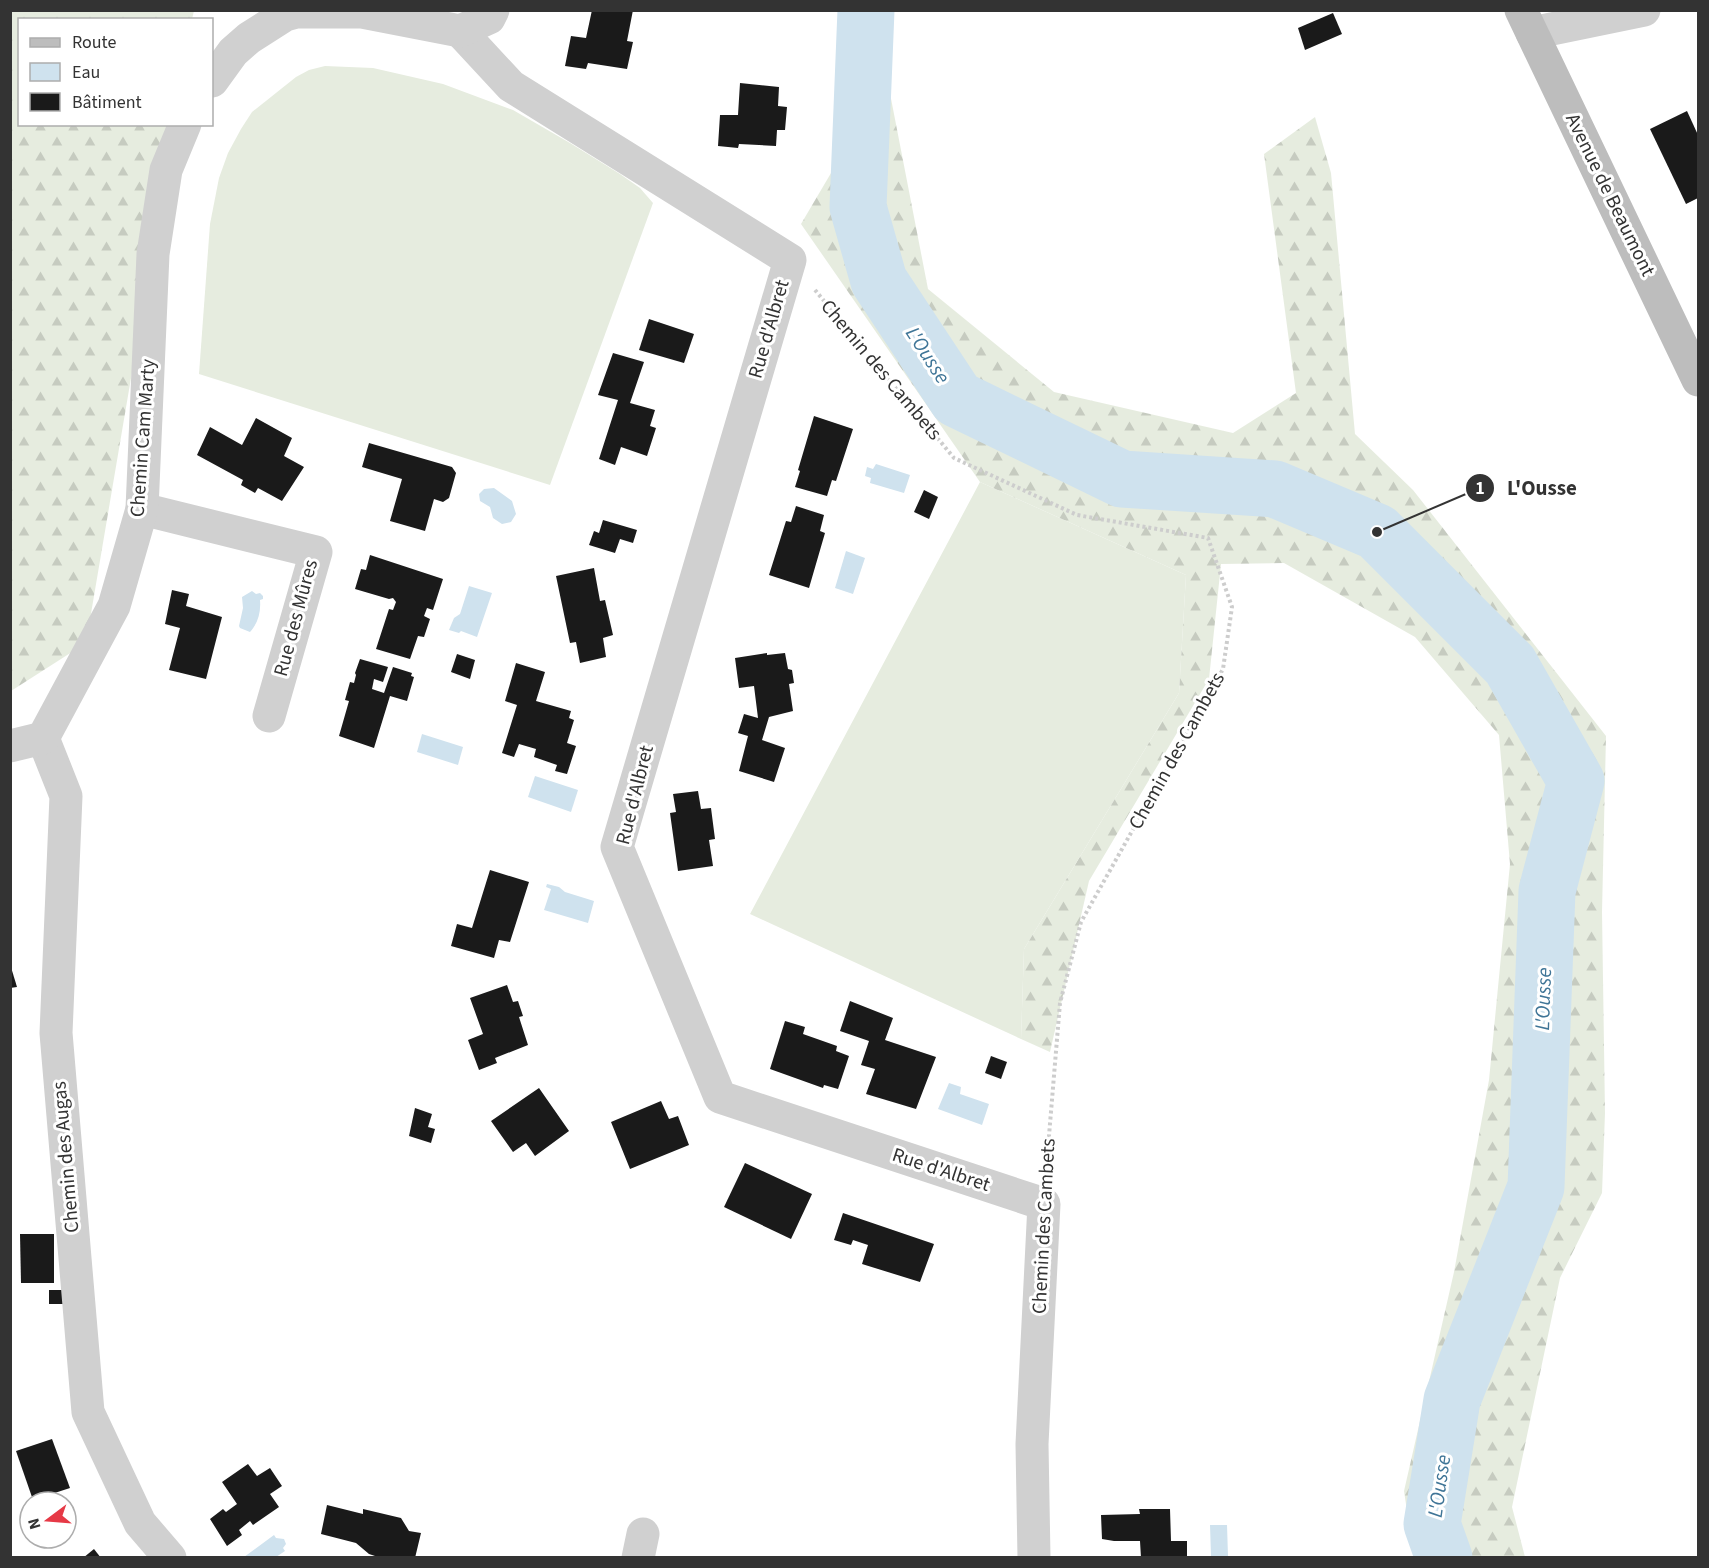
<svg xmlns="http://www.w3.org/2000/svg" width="1709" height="1568" viewBox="0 0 1709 1568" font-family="'Source Sans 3',sans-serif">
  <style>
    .grass { fill: #e6ecdf }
    .forest { fill: url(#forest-firs) }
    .water { fill: #cfe2ee }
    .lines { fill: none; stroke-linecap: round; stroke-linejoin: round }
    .river { stroke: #cfe2ee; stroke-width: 57 }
    .building { fill: #1a1a1a }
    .path { stroke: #cdcdcd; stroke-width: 4; stroke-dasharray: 3 3; stroke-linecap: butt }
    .street { stroke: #d0d0d0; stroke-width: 33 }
    .secondary { stroke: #bdbdbd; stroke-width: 33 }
    .labels { text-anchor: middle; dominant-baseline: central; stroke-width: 6; stroke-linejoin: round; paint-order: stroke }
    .street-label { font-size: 20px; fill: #333; stroke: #fff }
    .water-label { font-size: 21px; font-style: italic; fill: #3f7597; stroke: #fff }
    .leader { fill: none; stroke: #333; stroke-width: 2 }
    .callout-dot { fill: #333; stroke: #fff; stroke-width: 2 }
    .mark-label { font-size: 18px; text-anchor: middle; font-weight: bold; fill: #fff }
    .callout-label { font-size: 21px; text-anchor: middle; font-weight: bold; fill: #333; stroke: #fff; stroke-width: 6; stroke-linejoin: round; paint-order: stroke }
  </style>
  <defs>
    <pattern id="forest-firs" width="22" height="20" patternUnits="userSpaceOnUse" patternTransform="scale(1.5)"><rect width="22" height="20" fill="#e6ecdf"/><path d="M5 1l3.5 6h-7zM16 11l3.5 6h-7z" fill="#c6cbc0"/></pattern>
  </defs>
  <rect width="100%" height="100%" fill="#fff"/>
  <g class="grass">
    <path d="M325,66L373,68L443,84L513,110L570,143L620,174L640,188L653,203L550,485L199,374L210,224L219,178L228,153L241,129L252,112L296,77L309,70Z"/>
    <path d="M980,482L1186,575L1179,693L1024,949L1021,1039L750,914Z"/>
  </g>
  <g class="forest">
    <path d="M11,11H194L192,19L20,20V124L174,125L86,643L11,691Z"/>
    <path d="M887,78L928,289L1054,392L1233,433L1296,393L1264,154L1315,117L1331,173L1355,434L1413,490L1606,736L1602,912L1605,1113L1602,1193L1560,1278L1512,1507L1525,1557H1414L1404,1491L1454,1272L1489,1080L1510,864L1499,735L1415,637L1284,563L1221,564L1209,679L1089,881L1050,1052L1021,1039L1024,949L1179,693L1186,575L980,482L801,224Z"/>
  </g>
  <g class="water">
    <path d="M876,464L910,475L904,493L870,483L871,478L865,476L867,467L873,469Z"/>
    <path d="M494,488L512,501L516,514L511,522L502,524L493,518L490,507L480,501L479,494L484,489Z"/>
    <path d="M846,551L865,558L853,594L835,588Z"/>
    <path d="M469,586L492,593L477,637L461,631L459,633L449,630L454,618L460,614Z"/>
    <path d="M252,591L256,594L260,593L263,596V599L260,600C261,612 258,623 250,632L240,628L239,626L243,608L242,597Z"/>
    <path d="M422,734L463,747L458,765L417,752Z"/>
    <path d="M535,776L578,790L571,812L528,797Z"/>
    <path d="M547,884L559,887L565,892L594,901L588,923L544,910L551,889L546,887Z"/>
    <path d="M949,1083L961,1087L960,1094L989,1104L982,1125L938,1109Z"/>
    <path d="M1210,1525H1227L1228,1557H1211Z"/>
    <path d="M274,1535L276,1538L284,1539L286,1544L283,1548L285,1551L276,1557H244Z"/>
  </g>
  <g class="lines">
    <path class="river" d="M866,10L858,207L879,281L957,399L1122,479L1275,489L1377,532L1510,665L1576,781L1547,891L1536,1187L1452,1400L1432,1524L1444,1558"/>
  </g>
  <g class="building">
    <path d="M592,10H633L627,41L633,42L627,69L588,63L586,69L565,66L571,36L586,38Z"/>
    <path d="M1333,13L1342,34L1305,50L1298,28Z"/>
    <path d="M740,83L779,87L778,106L787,107L785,130H777L776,146L739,144L738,148L718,146L720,115H738Z"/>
    <path d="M1687,111L1698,135V198L1686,204L1650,129Z"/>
    <path d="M649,319L694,334L684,363L639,350Z"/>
    <path d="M613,353L644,362L630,403L655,410L650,426L656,428L647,456L621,447L615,465L599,459L618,400L598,395Z"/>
    <path d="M814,416L853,429L836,481L832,480L827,496L795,487L800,471L798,470Z"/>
    <path d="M256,418L292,438L284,456L304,467L282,501L258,488L255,493L241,485L243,480L197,455L210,427L242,445Z"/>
    <path d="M369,443L452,467L456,473L449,498L443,502L434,499L425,531L390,521L402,479L362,467Z"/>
    <path d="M924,490L938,497L929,519L914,512Z"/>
    <path d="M796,506L824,515L820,531L825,533L809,588L769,575L786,521L791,522Z"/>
    <path d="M603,520L637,530L633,543L620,539L615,553L589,545L594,531L599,533Z"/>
    <path d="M370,555L443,579L433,610L427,608L424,616L430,619L424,637L418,636L410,659L376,649L389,609L393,610L396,602L393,598L389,599L355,589L361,569L366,570Z"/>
    <path d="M594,568L600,601L605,600L613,635L603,638L606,657L580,663L576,642L570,643L556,576Z"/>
    <path d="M172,590L189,594L186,606L222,617L206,679L169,670L180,628L165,624Z"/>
    <path d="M767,653V655L785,653L788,669L792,670L794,683L789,684L793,711L769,717L762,740L785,748L774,782L739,771L748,736L738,733L744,714L758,718L754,686L739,688L735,658Z"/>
    <path d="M457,654L475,660L470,679L451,672Z"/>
    <path d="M360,659L388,667L383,682L374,679L372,689L384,693L393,667L412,673L411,676L414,677L407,701L390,696L374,748L339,736L349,701L345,700L350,682L354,683L356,675L355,673Z"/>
    <path d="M516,663L545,672L536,701L571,711L569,718L574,720L567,743L576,746L567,774L555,771L557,765L534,757L536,749L519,744L514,757L502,753L517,705L505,701Z"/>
    <path d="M698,791L701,809L711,808L715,839L709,840L713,866L678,871L670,813L676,812L673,794Z"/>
    <path d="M490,870L529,882L510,942L499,940L494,958L451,946L457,924L472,928Z"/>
    <path d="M10,964L17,987L10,988Z"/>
    <path d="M507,985L513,1002L518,1001L523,1016L519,1017L528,1045L495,1058L497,1063L479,1070L468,1040L483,1034L470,998Z"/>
    <path d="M850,1001L893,1018L885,1040L936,1057L916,1109L866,1094L875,1069L861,1065L869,1041L840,1031Z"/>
    <path d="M785,1021L805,1027L803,1034L837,1046L836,1051L849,1056L838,1089L824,1085L823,1088L770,1069Z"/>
    <path d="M991,1056L1007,1062L1001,1079L985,1073Z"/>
    <path d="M539,1088L569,1131L535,1156L526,1143L513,1152L491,1121Z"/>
    <path d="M661,1101L669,1119L678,1116L689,1145L630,1169L611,1122Z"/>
    <path d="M415,1108L432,1114L428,1127L435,1129L431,1143L409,1136Z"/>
    <path d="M745,1163L812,1194L791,1239L724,1207Z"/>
    <path d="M843,1213L934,1244L920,1282L862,1264L868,1245L853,1240L851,1245L834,1240Z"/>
    <path d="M20,1234H54V1283H21Z"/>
    <path d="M49,1290H64L63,1304H49Z"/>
    <path d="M52,1439L70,1488L33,1500L16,1451Z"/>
    <path d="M248,1464L257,1476L270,1468L282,1486L270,1494L279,1507L253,1525L250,1521L239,1530L242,1535L227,1546L210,1519L223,1509L226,1512L237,1504L222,1482Z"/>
    <path d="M327,1505L363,1514V1509L401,1518L409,1531L421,1533L415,1558H375V1556L369,1554L356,1543L321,1534Z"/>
    <path d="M1139,1509H1170L1171,1541H1187V1558H1141L1140,1541H1114L1102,1539L1101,1515L1140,1514Z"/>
    <path d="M94,1549L101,1558H83Z"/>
  </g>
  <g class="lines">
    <path class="path" d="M815,290L954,458L1077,515L1208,538L1232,607L1223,669L1081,922L1060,1003L1046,1172"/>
    <g class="street">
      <path d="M460,31L511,86L790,260L617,847L720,1097L1044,1204L1032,1444L1034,1558"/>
      <path d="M1532,33L1644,10"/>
      <path d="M212,81L233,52L249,38L285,15L296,12H362L460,31L489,18L493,10"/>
      <path d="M142,509L316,552L269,716"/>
      <path d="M43,738L66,796L56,1033L88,1412L140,1523L170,1558"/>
      <path d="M10,746L43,738L114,606L142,509L153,254L166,170L185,124"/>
      <path d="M638,1558L643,1534"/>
    </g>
    <path class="secondary" d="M1521,10L1698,380"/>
  </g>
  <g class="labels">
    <g class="street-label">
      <text transform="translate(1610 195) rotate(64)">Avenue de Beaumont</text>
      <text transform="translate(769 329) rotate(-74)">Rue d'Albret</text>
      <text transform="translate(881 370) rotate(50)">Chemin des Cambets</text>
      <text transform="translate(143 438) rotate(-86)">Chemin Cam Marty</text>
      <text transform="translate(296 618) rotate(-75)">Rue des Mûres</text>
      <text transform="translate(1177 751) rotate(-61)">Chemin des Cambets</text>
      <text transform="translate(635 795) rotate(-76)">Rue d'Albret</text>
      <text transform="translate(66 1157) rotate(-95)">Chemin des Augas</text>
      <text transform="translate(941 1170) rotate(18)">Rue d'Albret</text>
      <text transform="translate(1044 1226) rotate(-87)">Chemin des Cambets</text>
    </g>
    <g class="water-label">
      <text transform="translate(928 355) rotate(57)">L'Ousse</text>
      <text transform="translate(1543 999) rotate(-88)">L'Ousse</text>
      <text transform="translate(1439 1486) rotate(-82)">L'Ousse</text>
    </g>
  </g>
  <path class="leader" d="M1377 532L1480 488"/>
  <g class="callout-dot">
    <circle cx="1377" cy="532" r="6"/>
    <circle cx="1480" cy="488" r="15"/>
  </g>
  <g class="mark-label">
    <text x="1480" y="494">1</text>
  </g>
  <g class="callout-label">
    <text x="1542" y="495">L'Ousse</text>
  </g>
  <rect width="1709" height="1568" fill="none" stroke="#333333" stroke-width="24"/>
  <rect x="18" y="18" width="195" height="108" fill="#ffffff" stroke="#adadad" stroke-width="1.5"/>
  <rect x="30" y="38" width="30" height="9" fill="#bdbdbd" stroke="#adadad" stroke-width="1.5"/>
  <text x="72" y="48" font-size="18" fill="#333333">Route</text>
  <rect x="30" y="63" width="30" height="18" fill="#cfe2ee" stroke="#adadad" stroke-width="1.5"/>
  <text x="72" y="78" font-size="18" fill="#333333">Eau</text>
  <rect x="30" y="93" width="30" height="18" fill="#1a1a1a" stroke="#adadad" stroke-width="1.5"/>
  <text x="72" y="108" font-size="18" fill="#333333">Bâtiment</text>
  <g transform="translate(48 1520) rotate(254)"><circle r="28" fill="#ffffff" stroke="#adadad" stroke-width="1.5"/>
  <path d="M0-4.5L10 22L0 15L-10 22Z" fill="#e63946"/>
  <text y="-9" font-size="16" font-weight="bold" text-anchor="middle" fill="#333333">N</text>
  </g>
</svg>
